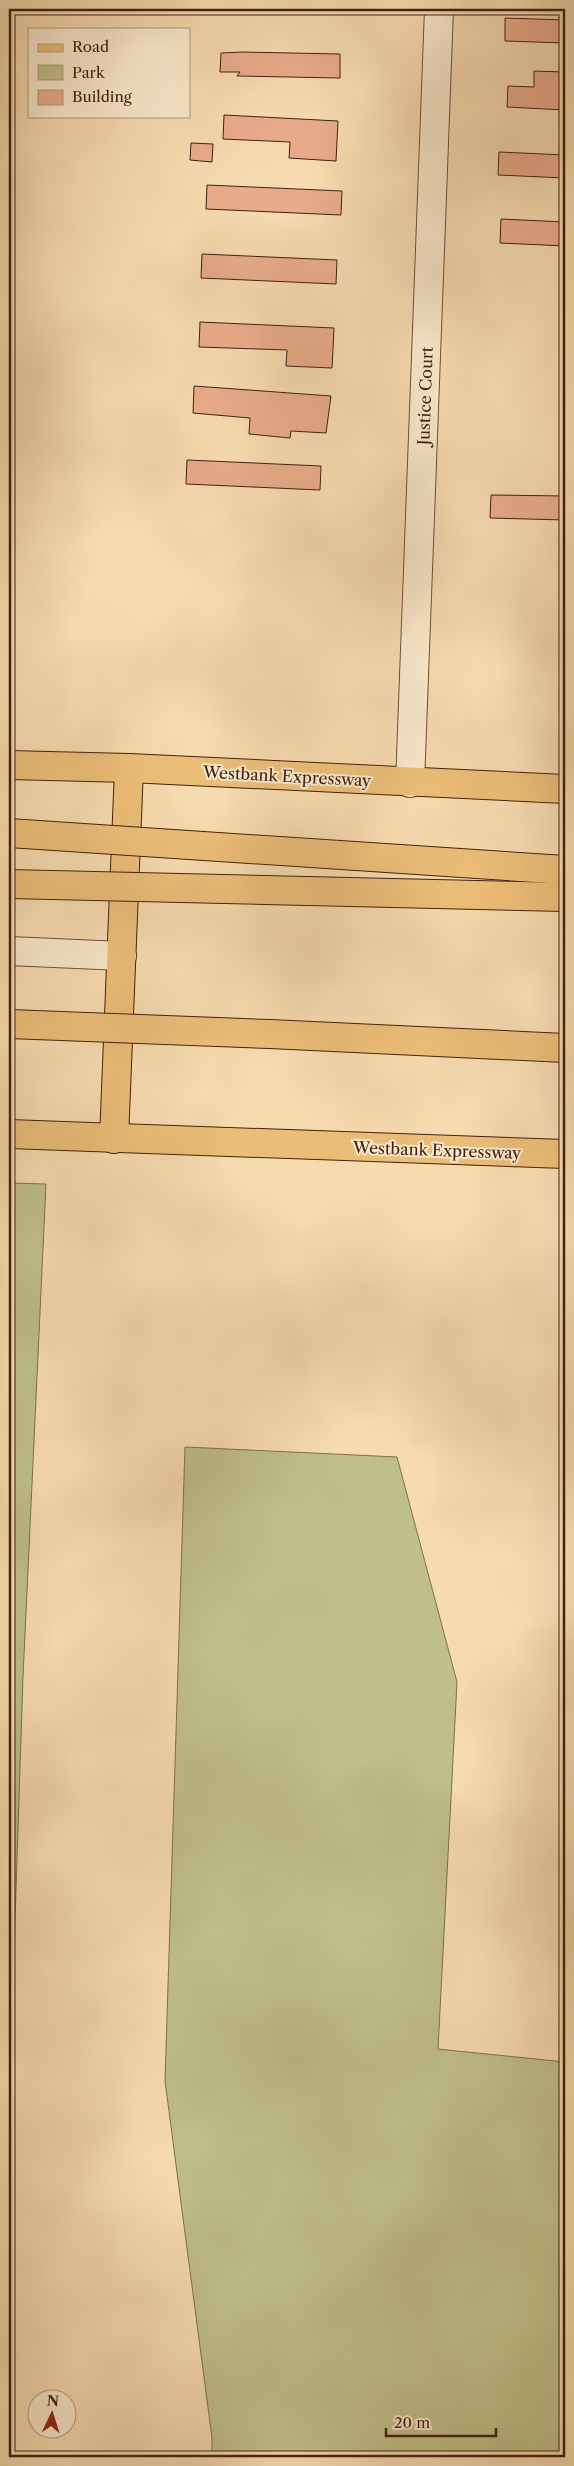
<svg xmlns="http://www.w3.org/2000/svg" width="574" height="2466" viewBox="0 0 574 2466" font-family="'Libre Caslon Text',serif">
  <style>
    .green { fill: #bfbf88; stroke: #80704c }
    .building { fill: #e9ac8a; stroke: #412011 }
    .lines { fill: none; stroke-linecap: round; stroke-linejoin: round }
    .minor-casing { stroke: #6e4f38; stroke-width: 30 }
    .major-casing { stroke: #412011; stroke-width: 30 }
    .highway-casing { stroke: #412011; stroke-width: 30 }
    .minor { stroke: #f9e8cb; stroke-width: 28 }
    .major { stroke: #ebbe78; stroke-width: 28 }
    .highway { stroke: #ebbe78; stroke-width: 28 }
    .highway-bridge-casing { stroke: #412011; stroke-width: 30; stroke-linecap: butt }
    .highway-bridge { stroke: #ebbe78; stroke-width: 28 }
    .labels { text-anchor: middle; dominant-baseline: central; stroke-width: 4; stroke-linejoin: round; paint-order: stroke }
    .street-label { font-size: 16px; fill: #412011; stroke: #f9e8cb }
  </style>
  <rect width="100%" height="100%" fill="#f6dbaf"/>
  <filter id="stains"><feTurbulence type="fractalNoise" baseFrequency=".004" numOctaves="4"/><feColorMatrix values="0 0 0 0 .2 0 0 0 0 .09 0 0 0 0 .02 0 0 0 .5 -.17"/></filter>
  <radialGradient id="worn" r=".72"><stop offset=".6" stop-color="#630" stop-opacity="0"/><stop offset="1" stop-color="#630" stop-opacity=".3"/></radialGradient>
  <g class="green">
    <path d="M9,1183L46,1184L23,1677L9,2104Z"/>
    <path d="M185,1447L397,1457L457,1682L438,2049L565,2062V2457H212V2438L165,2081Z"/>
  </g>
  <g class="building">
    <path d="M306,9H349V11Z"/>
    <path d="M505,18L565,20V43L505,41Z"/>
    <path d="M242,52L340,54V78L237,76L240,72H220L221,53Z"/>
    <path d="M534,71L565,72V110L507,107L508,86L534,87Z"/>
    <path d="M224,115L338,121L336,161L289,158L290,142L223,139Z"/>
    <path d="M191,143L213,144L212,162L190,160Z"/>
    <path d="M499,152L565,155V178L498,175Z"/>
    <path d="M207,185L342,191L341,215L206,209Z"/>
    <path d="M501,219L565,222V246L500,243Z"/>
    <path d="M202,254L337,260L336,284L201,278Z"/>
    <path d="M200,322L334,328L332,368L286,366L287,350L199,347Z"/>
    <path d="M194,386L331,396L326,433L291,431L290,438L249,434L250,418L193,413Z"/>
    <path d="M187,460L321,466L320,490L186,484Z"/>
    <path d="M491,495L565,496V520L490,518Z"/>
  </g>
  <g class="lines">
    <defs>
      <g id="minor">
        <path d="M410,783L439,9"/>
        <path d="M9,951L122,956"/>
      </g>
      <g id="major">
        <path d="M9,765L129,768L565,789"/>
        <path d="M9,1134L565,1154"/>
        <path d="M114,1139L129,768"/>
      </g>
      <path id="highway" d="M270,1034L565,1048"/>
    </defs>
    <use href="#minor" class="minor-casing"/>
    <use href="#major" class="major-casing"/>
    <use href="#highway" class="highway-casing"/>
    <use href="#minor" class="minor"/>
    <use href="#major" class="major"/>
    <use href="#highway" class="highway"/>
    <defs>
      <g id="highway-bridge">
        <path d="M9,833L565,870"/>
        <path d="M9,884L565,897"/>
        <path d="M9,1024L270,1034"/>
      </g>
    </defs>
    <use href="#highway-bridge" class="highway-bridge-casing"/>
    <use href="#highway-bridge" class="highway-bridge"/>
  </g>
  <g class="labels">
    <g class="street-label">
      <text transform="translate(425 396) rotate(-88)">Justice Court</text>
      <text transform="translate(287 776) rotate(3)">Westbank Expressway</text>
      <text transform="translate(437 1150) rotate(2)">Westbank Expressway</text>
    </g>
  </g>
  <rect width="574" height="2466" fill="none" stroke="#f6dbaf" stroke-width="30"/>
  <rect x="10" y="10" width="554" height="2446" fill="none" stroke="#412011" stroke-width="2.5"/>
  <rect x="15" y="15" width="544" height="2436" fill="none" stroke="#412011"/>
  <rect x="28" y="28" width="162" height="90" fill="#f9e8cb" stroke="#af9881"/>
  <rect x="38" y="44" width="25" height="8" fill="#ebbe78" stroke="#af9881"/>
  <text x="72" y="52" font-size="15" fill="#412011">Road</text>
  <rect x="38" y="65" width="25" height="15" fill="#bfbf88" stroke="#af9881"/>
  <text x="72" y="78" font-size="15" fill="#412011">Park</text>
  <rect x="38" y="90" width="25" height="15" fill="#e9ac8a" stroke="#af9881"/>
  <text x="72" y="102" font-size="15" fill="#412011">Building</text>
  <g transform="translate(52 2414) rotate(4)"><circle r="24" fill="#f9e8cb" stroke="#af9881"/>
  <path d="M0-4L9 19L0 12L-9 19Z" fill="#8f2418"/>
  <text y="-8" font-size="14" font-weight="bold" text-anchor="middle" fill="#412011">N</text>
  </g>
  <path d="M386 2428v8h110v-8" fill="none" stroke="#412011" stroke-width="2.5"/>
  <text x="394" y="2428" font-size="15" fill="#412011" stroke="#f9e8cb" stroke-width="4" paint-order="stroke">20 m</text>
  <rect width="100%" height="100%" filter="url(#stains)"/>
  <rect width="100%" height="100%" fill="url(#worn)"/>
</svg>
